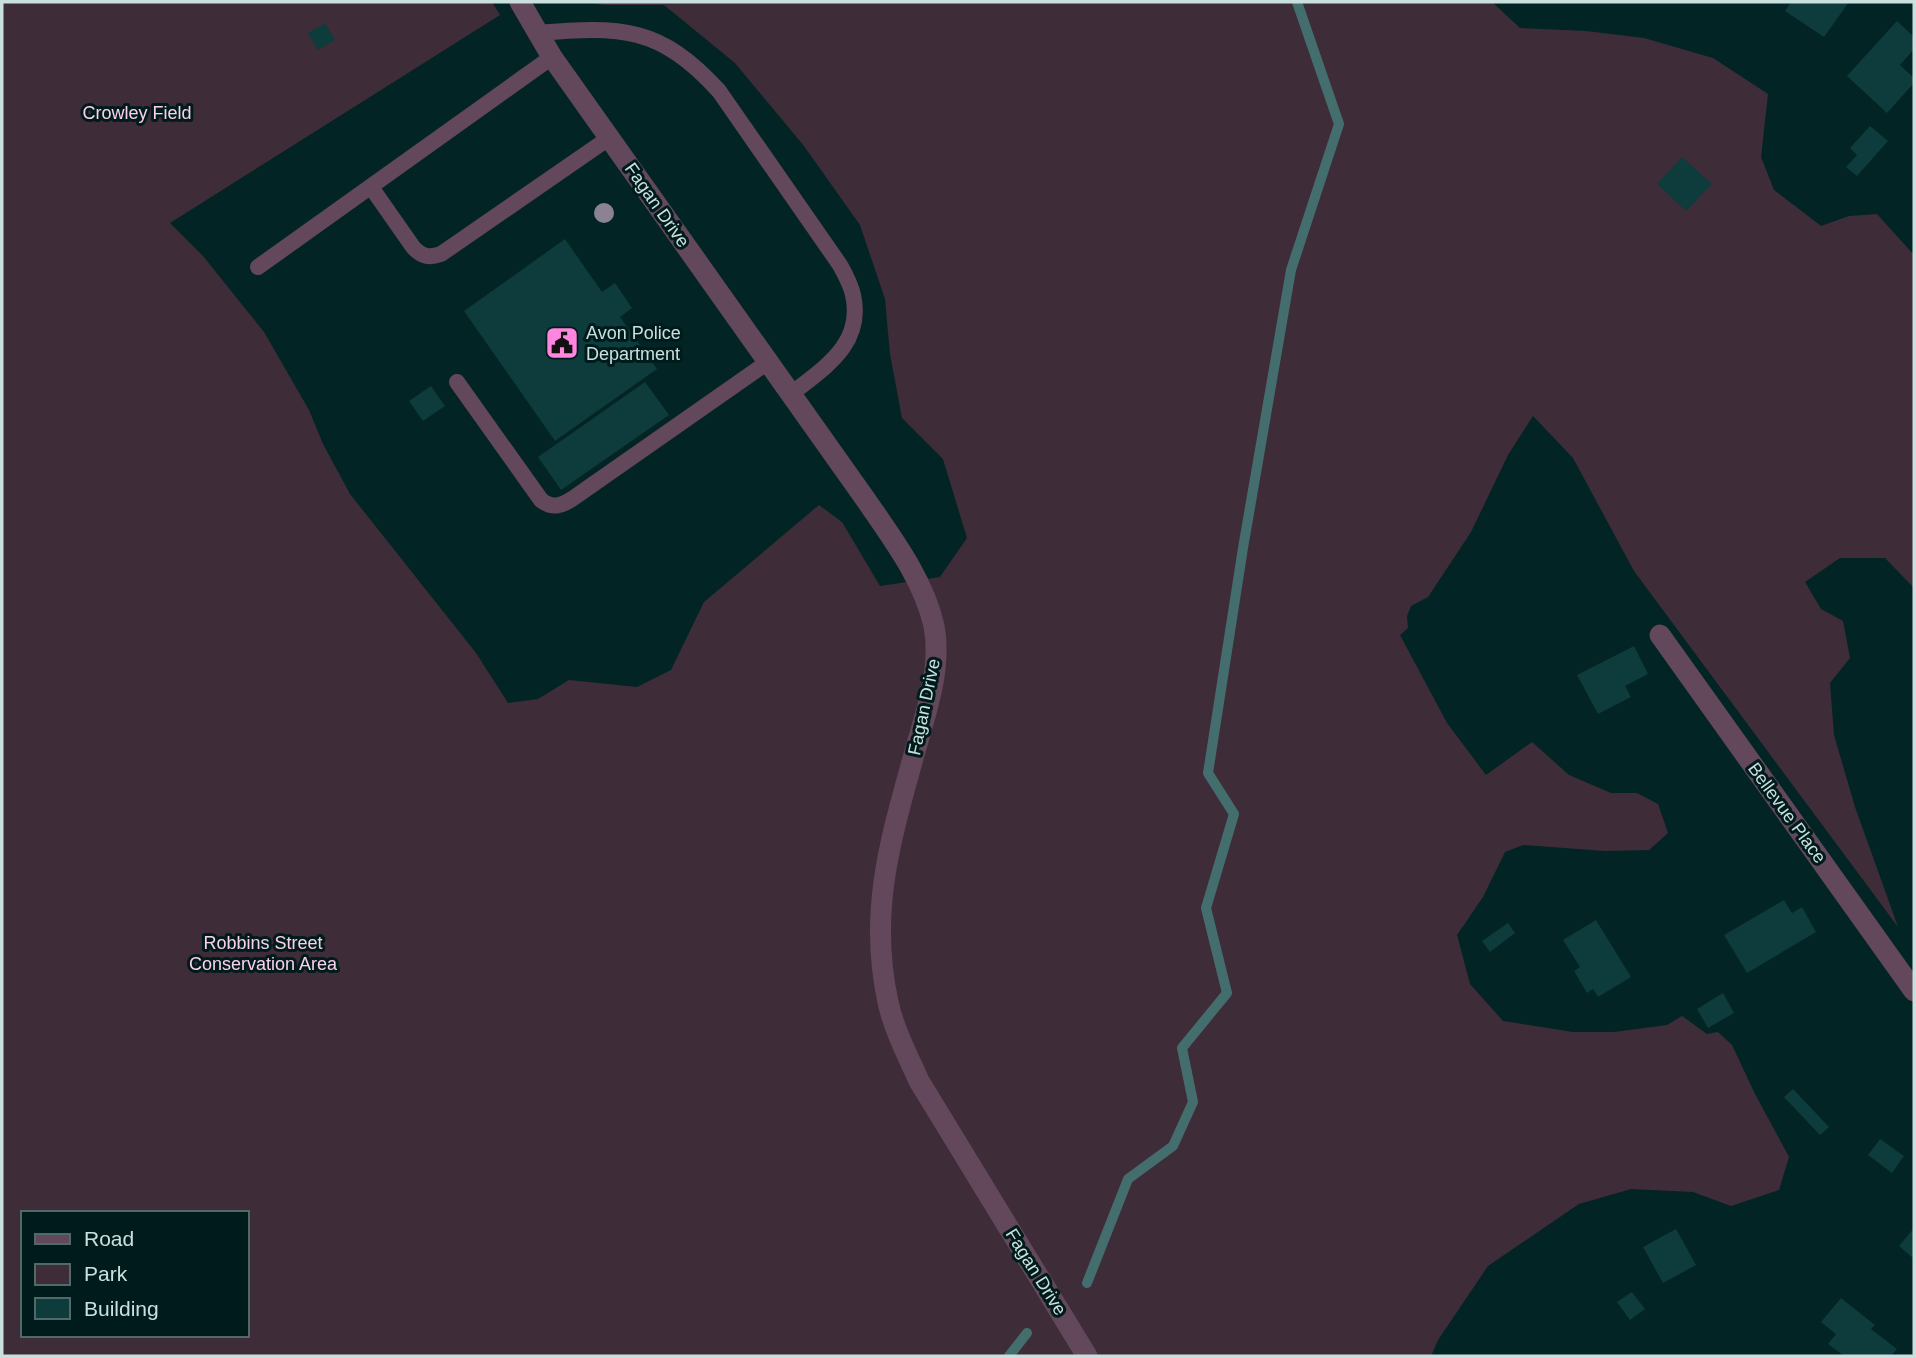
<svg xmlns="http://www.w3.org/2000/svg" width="1916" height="1358" viewBox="0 0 1916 1358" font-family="Arial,sans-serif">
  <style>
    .green { fill: #3e2d38; fill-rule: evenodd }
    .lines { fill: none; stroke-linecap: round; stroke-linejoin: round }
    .stream { stroke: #446e6e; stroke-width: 10 }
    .building { fill: #0e3b3b }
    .lane { stroke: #63475b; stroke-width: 16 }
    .street { stroke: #63475b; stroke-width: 21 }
    .tree { fill: #8b8393 }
    .labels { text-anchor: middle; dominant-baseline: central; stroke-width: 6; stroke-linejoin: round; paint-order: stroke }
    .park-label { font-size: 18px; fill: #fbd0ed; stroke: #001b1b }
    .street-label { font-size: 18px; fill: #cae0df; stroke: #001b1b }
    .poi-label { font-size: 18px; fill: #cae0df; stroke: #001b1b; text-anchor: start }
  </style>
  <rect width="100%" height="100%" fill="#032424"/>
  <path class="green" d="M2,2H492L500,15L170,223L203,256L264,332L309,410L323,444L350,494L476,653L508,703L538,699L569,680L637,687L671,670L704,602L819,505L842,522L880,586L940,577L967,538L943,459L902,418L890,354L885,299L860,225L804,146L735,63L664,5H604L585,2H1492L1520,28L1586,31L1644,38L1713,58L1768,94L1761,157L1774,190L1821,226L1849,216L1877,214L1914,255V588L1885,558H1840L1805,582L1821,609L1843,621L1850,658L1830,683L1834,735L1855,807L1898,927L1634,571L1573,458L1533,416L1508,455L1471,532L1428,597L1411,606L1407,616L1408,628L1400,635L1447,723L1486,775L1532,742L1569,775L1611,793H1637L1658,804L1668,833L1649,850L1605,851L1523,845L1505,852L1483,897L1457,935L1470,984L1503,1021L1573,1032H1614L1667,1025L1682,1016L1707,1034L1718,1032L1732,1045L1755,1094L1789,1157L1779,1190L1731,1206L1693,1192L1631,1189L1579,1204L1488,1266L1438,1340L1431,1356H2ZM23,1213H247V1335H23Z"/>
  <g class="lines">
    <g class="stream">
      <path d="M1087,1283L1128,1179L1173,1146L1193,1102L1182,1048L1227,993L1206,908L1234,814L1208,773L1243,548L1291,270L1339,124L1297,2"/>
      <path d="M1009,1356L1027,1333"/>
    </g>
  </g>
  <g class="building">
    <path d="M1791,2H1849L1824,37L1785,11Z"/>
    <path d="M1897,21L1914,37V49L1900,65L1914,78V83L1887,113L1847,76Z"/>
    <path d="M325,23L335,40L318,50L308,33Z"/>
    <path d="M1870,126L1888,141L1857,176L1846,167L1857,155L1850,148Z"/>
    <path d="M1682,157L1712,184L1686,211L1657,184Z"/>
    <path d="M565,239L602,292L615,283L632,308L620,317L657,369L555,441L464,311Z"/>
    <path d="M645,382L669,415L561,490L538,457Z"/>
    <path d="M431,386L445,406L423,421L409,401Z"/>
    <path d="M1634,646L1648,674L1625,686L1631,697L1598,714L1577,675Z"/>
    <path d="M1784,900L1792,913L1802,907L1816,932L1747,973L1724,935Z"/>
    <path d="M1596,920L1631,977L1598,997L1593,989L1587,993L1574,971L1580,967L1563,940Z"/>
    <path d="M1508,923L1515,933L1490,952L1482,941Z"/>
    <path d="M1723,993L1734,1013L1708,1028L1697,1009Z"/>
    <path d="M1793,1089L1829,1127L1820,1135L1784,1097Z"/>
    <path d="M1880,1139L1904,1156L1892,1173L1868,1155Z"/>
    <path d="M1914,1228V1259L1899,1246Z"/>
    <path d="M1676,1229L1696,1265L1663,1283L1643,1247Z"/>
    <path d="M1632,1292L1645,1309L1630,1320L1617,1302Z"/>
    <path d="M1841,1298L1875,1325L1871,1329L1897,1349L1891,1356H1844L1828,1344L1836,1334L1821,1322Z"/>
  </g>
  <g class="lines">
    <g class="lane">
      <path d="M537,33C621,26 660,26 719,91L840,265C845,274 851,285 853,295C864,344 825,367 791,394"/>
      <path d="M371,187L413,247C422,257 429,258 441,254L609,138"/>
      <path d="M258,267L552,57"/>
      <path d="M457,382L541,500C552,509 561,506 572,499L768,362"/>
    </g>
    <g class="street">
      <path d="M520,2L552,57L866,500C892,538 924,580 934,626C942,668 926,712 915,751C891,838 868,911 888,1002C894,1030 908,1056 919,1081L1087,1356"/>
      <path d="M1660,635L1914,991"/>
    </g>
  </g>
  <circle class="tree" cx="604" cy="213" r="10"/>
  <defs>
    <symbol id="civic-square" viewBox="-11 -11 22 22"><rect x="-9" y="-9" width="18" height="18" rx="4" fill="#ff85df" stroke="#001b1b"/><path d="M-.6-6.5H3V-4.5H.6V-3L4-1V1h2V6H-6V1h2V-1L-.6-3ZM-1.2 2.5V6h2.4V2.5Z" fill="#111"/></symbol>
  </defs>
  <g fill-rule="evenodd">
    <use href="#civic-square" x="543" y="324" width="38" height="38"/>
  </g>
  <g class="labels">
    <g class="park-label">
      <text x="137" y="113">Crowley Field</text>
      <text x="263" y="943">Robbins Street<tspan x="263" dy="21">Conservation Area</tspan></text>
    </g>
    <g class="street-label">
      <text transform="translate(657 205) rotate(55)">Fagan Drive</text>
      <text transform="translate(924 707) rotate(-78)">Fagan Drive</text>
      <text transform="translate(1787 813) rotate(54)">Bellevue Place</text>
      <text transform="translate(1036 1272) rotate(58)">Fagan Drive</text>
    </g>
    <g class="poi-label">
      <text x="586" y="333">Avon Police<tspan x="586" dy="21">Department</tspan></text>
    </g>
  </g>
  <rect width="1916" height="1358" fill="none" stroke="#cae0df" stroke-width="7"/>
  <rect x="21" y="1211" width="228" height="126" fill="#001b1b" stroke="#516a69" stroke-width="2"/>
  <rect x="35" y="1234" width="35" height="10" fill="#63475b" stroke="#516a69" stroke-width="2"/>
  <text x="84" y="1246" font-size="21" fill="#cae0df">Road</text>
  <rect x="35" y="1264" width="35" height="21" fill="#3e2d38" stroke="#516a69" stroke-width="2"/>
  <text x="84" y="1281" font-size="21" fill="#cae0df">Park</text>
  <rect x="35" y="1298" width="35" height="21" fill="#0e3b3b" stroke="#516a69" stroke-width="2"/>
  <text x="84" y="1316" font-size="21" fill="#cae0df">Building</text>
</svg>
